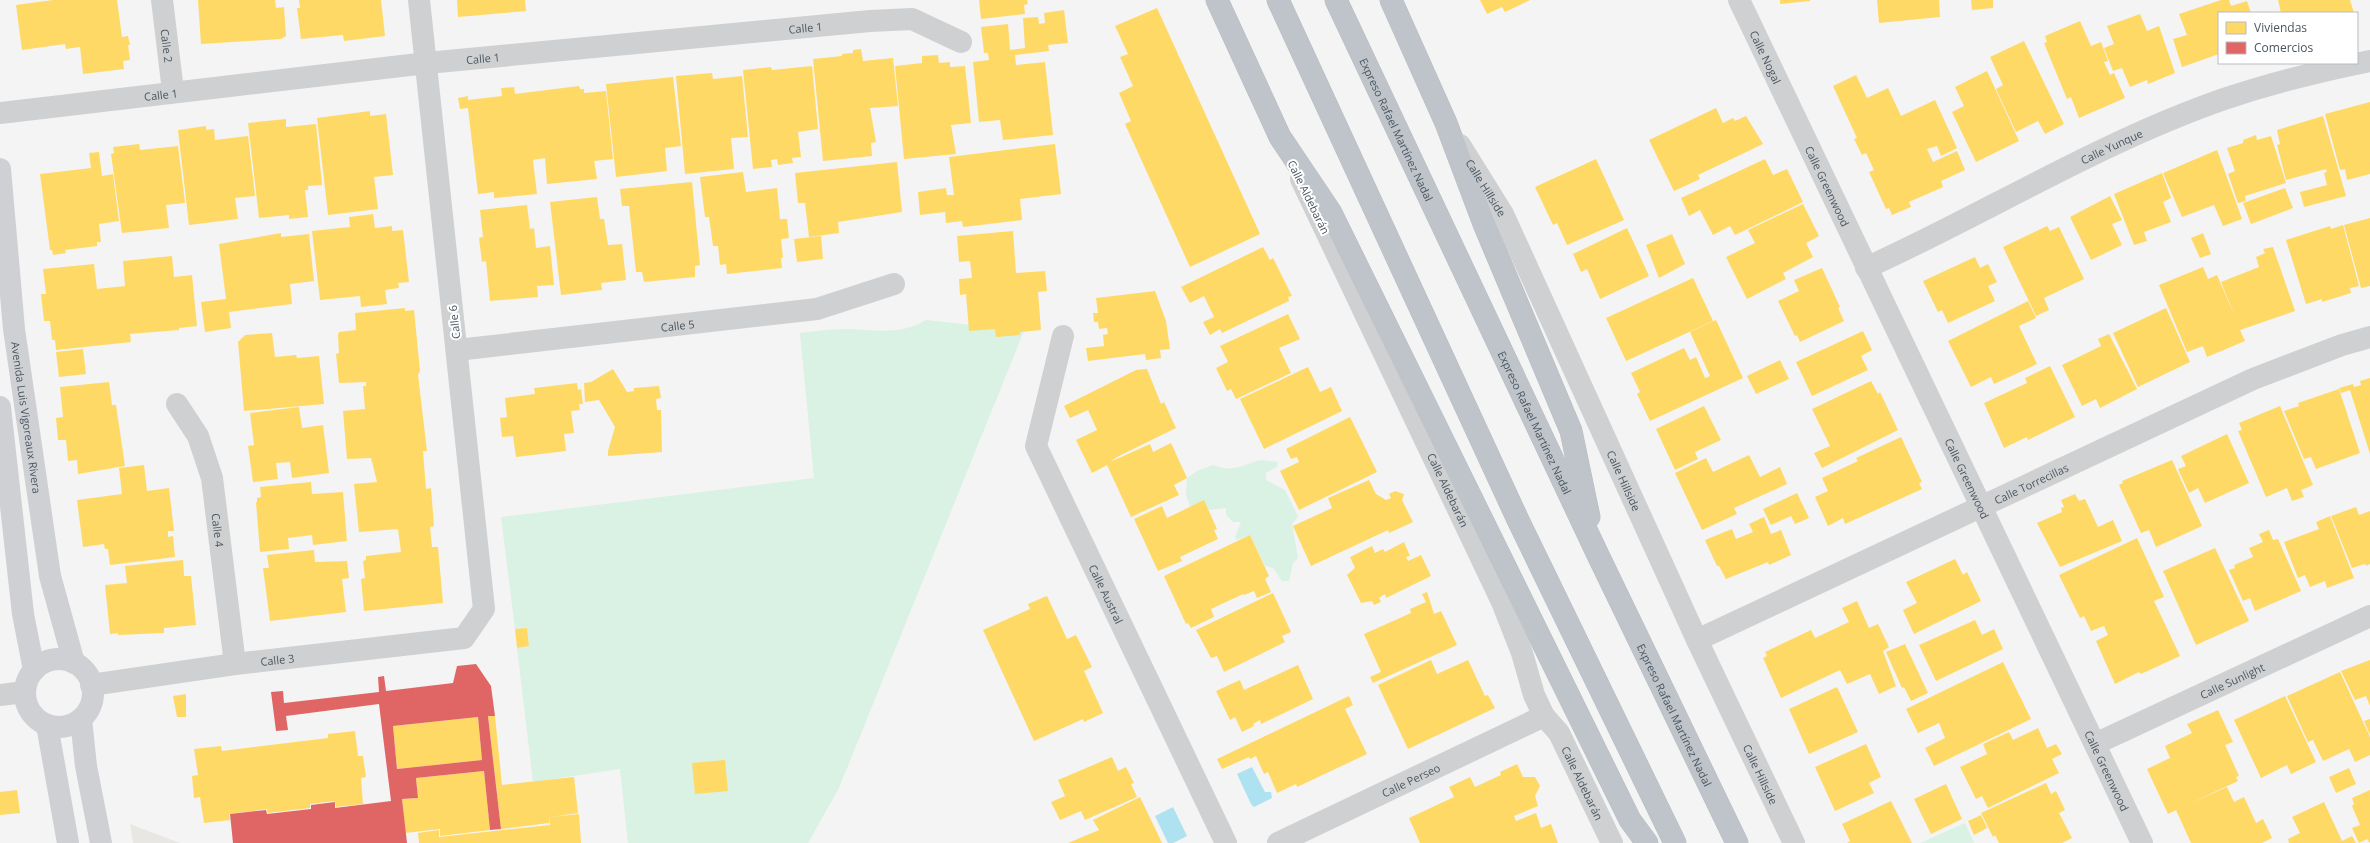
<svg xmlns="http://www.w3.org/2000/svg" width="2370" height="843" viewBox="0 0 2370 843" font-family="'Open Sans',sans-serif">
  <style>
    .commercial { fill: #e8e7e3 }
    .green { fill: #d9f2e3 }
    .water { fill: #aee2f0 }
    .homes { fill: #ffd966 }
    .shops { fill: #e06666; fill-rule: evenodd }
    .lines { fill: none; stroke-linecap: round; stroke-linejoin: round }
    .motorway-casing { stroke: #b9bec3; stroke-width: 23 }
    .minor { stroke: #ced0d2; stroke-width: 22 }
    .secondary { stroke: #ced0d4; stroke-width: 22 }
    .motorway { stroke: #bec4c9; stroke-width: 22 }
    .labels { text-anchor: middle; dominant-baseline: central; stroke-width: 4; stroke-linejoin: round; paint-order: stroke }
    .street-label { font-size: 11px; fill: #4a5661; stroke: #fff }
  </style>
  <rect width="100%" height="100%" fill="#f4f4f4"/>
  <path class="commercial" d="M130,824L180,843H133Z"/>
  <g class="green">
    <path d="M926,320L1024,331L839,788L808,843H628L620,769L533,782L517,648L529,646L527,628L515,629L501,517L814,478L800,333C816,331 833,329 850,329C878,330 901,335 926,320Z"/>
    <path d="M1261,460L1278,462L1277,467L1266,473V480L1285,490L1298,516L1292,524L1298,558L1293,563L1289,581H1282L1273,568L1265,566L1250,535L1237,540L1235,537L1241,522H1233L1226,515V508L1209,510L1204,501L1190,507L1186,495L1187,478L1197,471L1213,465C1232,473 1242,465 1261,460Z"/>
    <path d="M1965,823L1974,843H1920Z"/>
  </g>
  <g class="water">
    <path d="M1252,767L1265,792H1271L1272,798L1254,807L1251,804L1237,774Z"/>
    <path d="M1173,807L1187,836L1173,843H1168L1155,816Z"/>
  </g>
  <g class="homes">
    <path d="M53,0H117L122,37L128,36L130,45H128L130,60L123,61L124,69L83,74L80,47L66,49L65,44L22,50L16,5Z"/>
    <path d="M198,0H275L276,8L284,7L286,36L281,39L201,44Z"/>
    <path d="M299,0H381L385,36L344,41L343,35L301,39L297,8H300Z"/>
    <path d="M457,0H525L526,11L458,17Z"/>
    <path d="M979,0H1027L1028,4L1024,5L1025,14L981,19Z"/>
    <path d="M1480,0H1530L1505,12L1502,7L1487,14Z"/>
    <path d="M1780,0H1810V1L1780,4Z"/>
    <path d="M1877,0H1939L1940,17L1879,23Z"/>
    <path d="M1971,0H1993V8L1972,10Z"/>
    <path d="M2221,0H2229L2231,6L2247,1L2251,13H2219V54L2182,67L2173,39L2187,35L2179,14Z"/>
    <path d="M2278,0H2350L2354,13H2281Z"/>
    <path d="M1157,8L1260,234L1190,267L1125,124L1131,121L1119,93L1133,86L1120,57L1128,54L1115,26Z"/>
    <path d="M1064,10L1068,43L1048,45L1049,51L1015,55L1016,65L1045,62L1053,135L1003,140L1000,120L979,122L973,62L989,60L988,53H984L981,27L1008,24L1010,50L1025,48L1023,18L1038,17L1039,24L1045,23L1044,13Z"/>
    <path d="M2140,14L2147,31L2159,26L2175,73L2148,84L2147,80L2130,87L2122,68L2113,71L2104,48L2114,44L2107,26Z"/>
    <path d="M2080,21L2091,46L2101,42L2108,61L2104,62L2110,75L2114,73L2125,98L2079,118L2071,97L2067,99L2044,43L2047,42L2045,36Z"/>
    <path d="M2024,41L2064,124L2045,134L2038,121L2016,132L1996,89L2003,85L1990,57Z"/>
    <path d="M861,49L863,61L893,58L898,106L870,108L876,142L871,143L872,156L823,161L813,59L842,56V54L853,53V50Z"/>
    <path d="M938,55L939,63L950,62V67L965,66L971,123L951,125L956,154L904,159L895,66L922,63V56Z"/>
    <path d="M812,66L818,129L798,132L801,157L792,158L793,163L778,165L777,159L771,160L772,167L753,169L743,70L771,67L772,70Z"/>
    <path d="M1987,71L2019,141L1976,162L1952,112L1964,106L1955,87Z"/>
    <path d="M712,73L713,79L742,76L748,137L731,138L734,169L685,174L676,76Z"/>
    <path d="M1856,75L1867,98L1888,88L1901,116L1935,100L1957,148L1941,156L1937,146L1927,149L1933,162L1957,151L1965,170L1941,181L1943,187L1909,202L1911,207L1892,215L1889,208L1886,209L1869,172L1874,170L1866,153L1862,155L1854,139L1857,138L1833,86Z"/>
    <path d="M673,77L681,146L665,148L667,171L616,177L606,84Z"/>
    <path d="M579,86L580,89H584V93L606,91L613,159L594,161L597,179L547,184L545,158L533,160L537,194L494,198V192L478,194L468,108L460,109L458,98L468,96V100L502,96L501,88L514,87L515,94Z"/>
    <path d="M2370,102V174L2347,180L2345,169L2340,170L2325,114Z"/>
    <path d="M1716,108L1723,123L1733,118L1735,121L1746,116L1763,144L1698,175L1700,179L1674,191L1649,140Z"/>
    <path d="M370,111V116L386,114L393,175L374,177L378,209L328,215L317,118Z"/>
    <path d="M2323,116L2346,196L2304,207L2300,192L2327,185L2324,173L2327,172L2326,169L2286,180L2277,145L2280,144L2277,130Z"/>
    <path d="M286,119V127L316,124L322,185L308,186V190H305L308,217L289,219V215L259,218L248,123Z"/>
    <path d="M206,126V130L214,129L215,140L248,136L255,196L235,198L238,219L189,225L178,130Z"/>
    <path d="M2256,135L2257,140L2271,136L2286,183L2245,196L2246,201L2238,203L2228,174L2235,171L2227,148L2243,143V140Z"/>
    <path d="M139,144L140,150L178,146L185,203L166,205L169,228L122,233L111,154L114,153L113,147Z"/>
    <path d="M1055,144L1061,194L1020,199L1022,220L963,227L962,221L946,223L945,212L920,215L918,192L946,188L947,195H954L949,157Z"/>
    <path d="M2217,150L2242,219L2223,226L2214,205L2182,217L2163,173Z"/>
    <path d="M99,152L102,176L113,174L119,221L99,224L101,242H97V246L65,250L66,253L53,255L52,250H50L40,174L91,168L89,153Z"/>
    <path d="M1596,159L1624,220L1567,245L1557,223L1553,225L1535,187Z"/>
    <path d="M1765,159L1773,175L1787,169L1803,202L1735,235L1730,226L1713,235L1700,210L1689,216L1681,198Z"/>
    <path d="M897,162L902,212L838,222L839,233L809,237L805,203H798L795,173Z"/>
    <path d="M743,172L746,192L777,188L780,219H787L789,238L781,239L783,257L781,258L782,268L727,274L726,264L720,265L718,246H713L709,217H705L700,177Z"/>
    <path d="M2162,173L2171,198L2163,202L2171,222L2144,232L2147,241L2134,245L2114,194Z"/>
    <path d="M692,182L700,265L695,266V277L644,282L642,272H636L629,206H622L620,189Z"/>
    <path d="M2285,188L2293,208L2251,224L2243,203Z"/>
    <path d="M2110,196L2122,220L2112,224L2122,245L2091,260L2070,217Z"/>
    <path d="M597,197L600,219H604L608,245L622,244L626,280L601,283L602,290L561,295L550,202Z"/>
    <path d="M1803,204L1819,236L1806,243L1813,257L1783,273L1786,279L1747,299L1726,257L1755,243L1748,230Z"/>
    <path d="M527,205L530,229L534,228L536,248L550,246L554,285L537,286L538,297L490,301L486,261L482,262L479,238L483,237L480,210Z"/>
    <path d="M373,214L375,228L392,226V231L403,230L409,282L398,283L399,288L385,290L387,304L361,307L360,296L320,300L312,231L350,227L349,217Z"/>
    <path d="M2370,218V286L2361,288L2344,225Z"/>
    <path d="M2343,225L2359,286L2350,288L2351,293L2322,302V299L2306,304L2286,240L2330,226L2331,229Z"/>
    <path d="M2047,226L2050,231L2059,227L2084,279L2044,298L2049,310L2036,316L2003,247Z"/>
    <path d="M1627,228L1649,276L1600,299L1587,269L1581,272L1573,254Z"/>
    <path d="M1013,231L1016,273L1045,271L1047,291L1038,292L1041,330L1020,332V335L996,337L995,329L969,331L966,294L960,295L959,279L972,278L970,261L959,262L957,236Z"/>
    <path d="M281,233V237L309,234L314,281L290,284L292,304L229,312L231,328L205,332L201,302L226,299L219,244Z"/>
    <path d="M2203,233L2211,254L2200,258L2191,238Z"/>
    <path d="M1672,234L1685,264L1659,278L1646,245Z"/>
    <path d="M821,236L823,259L797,262L794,239Z"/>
    <path d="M1263,247L1270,260L1273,258L1292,296L1288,297L1289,301L1222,333L1220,329L1210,335L1203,322L1214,317L1204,296L1190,303L1181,287Z"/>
    <path d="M2273,247L2295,311L2240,330L2245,341L2207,357L2203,346L2187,352L2159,285L2203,267L2208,279L2217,275L2235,317L2221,282L2259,267L2256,257L2265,253L2263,249Z"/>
    <path d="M172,256L174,277L192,275L197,326L179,328V330L130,334L131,342L56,350L55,340H52L50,321H44L41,294H46L43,269L94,264L97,289L125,286L123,261Z"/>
    <path d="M1975,257L1980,268L1988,264L1997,282L1988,286L1995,301L1948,323L1942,310L1938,312L1923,281Z"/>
    <path d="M1822,268L1840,307L1838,308L1844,321L1800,342L1797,335L1795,336L1778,301L1799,291L1794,280Z"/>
    <path d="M1693,278L1713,321L1626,361L1606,318Z"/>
    <path d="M1155,291L1166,321L1170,349L1160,350L1161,358L1146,360L1145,354L1088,361L1086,348L1104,346L1103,335L1108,334L1107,328L1099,329L1098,322H1094L1093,313H1098L1096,298Z"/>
    <path d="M2028,301L2036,318L2019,326L2037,364L1994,384L1991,377L1971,387L1948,341Z"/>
    <path d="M405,308V311L414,310L420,371L418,375L427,451H423L425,477L426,489L431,488L434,526L430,527L432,547H438L443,603L364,611L361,579L365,578L363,561L366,560V556L401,552L398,529L359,532L354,484L377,482L371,458L347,459L343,411L365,409L363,386H366V382L339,383L336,354L339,353L338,335L339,332L356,330L355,313Z"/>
    <path d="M2166,308L2190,362L2138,387L2113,333Z"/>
    <path d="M1288,314L1300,339L1279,348L1291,373L1236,399L1231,389L1227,391L1216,368L1228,362L1220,346Z"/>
    <path d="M1716,320L1743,378L1650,421L1637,394L1640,392L1631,373L1684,348L1690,360L1696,357L1705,378L1710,376L1690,332Z"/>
    <path d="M1863,331L1872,350L1861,356L1868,370L1812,396L1796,362Z"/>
    <path d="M272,333L275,357L296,355L297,358L319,356L324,404L244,411L238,342L245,335Z"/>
    <path d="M2109,334L2137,389L2100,408L2096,399L2082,406L2062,365L2101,346L2098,339Z"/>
    <path d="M83,349L86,374L59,377L56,352Z"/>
    <path d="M1780,360L1789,379L1756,394L1747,376Z"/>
    <path d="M2050,366L2075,417L2028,440L2027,437L2004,448L1984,403L2027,383L2025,378Z"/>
    <path d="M1308,367L1320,392L1331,387L1342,411L1264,449L1240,399Z"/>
    <path d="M613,369L627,392L634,391V388L659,386L661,398L656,399L657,410H661L662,452L608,456V451L615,427L599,400L585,402L584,383L591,382Z"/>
    <path d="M1147,369L1161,404L1164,402L1176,428L1117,457L1110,462L1150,444L1153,452L1171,443L1187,478L1174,485L1179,495L1131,517L1107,465L1092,473L1076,440L1097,430L1088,410L1070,418L1064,406L1136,370Z"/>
    <path d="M2370,378V454L2350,390L2341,393L2339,388L2353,384L2354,387L2361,385L2360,381Z"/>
    <path d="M1871,381L1878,394L1880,392L1898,430L1822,468L1814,453L1830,446L1812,409Z"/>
    <path d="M109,382L112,405H116L125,466L78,474L77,460L68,461L66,440H58L56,418L63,417L60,387Z"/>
    <path d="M577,383L578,390L581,389L583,404H579L580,410L571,411L574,433L564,434L566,451L516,457L513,436L502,437L500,418L507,417L505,398L535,394L534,388Z"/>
    <path d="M2339,389L2360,453L2316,469L2311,457L2304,459L2284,411L2299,406L2298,403Z"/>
    <path d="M1704,406L1721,440L1695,452L1698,459L1675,470L1656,429Z"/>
    <path d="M2280,406L2313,485L2301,490L2304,497L2292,501L2287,488L2266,497L2238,431L2242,430L2239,423Z"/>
    <path d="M299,407L302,428L323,425L329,473L292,478L290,462L276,463L278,479L253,482L248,446L254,445L250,413Z"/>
    <path d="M1350,417L1377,472L1299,510L1280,471L1299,462L1297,457L1291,459L1286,449Z"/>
    <path d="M2227,434L2249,483L2205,503L2198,488L2189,493L2178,469L2186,466L2181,456Z"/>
    <path d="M1901,437L1922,482L1919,483L1922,489L1845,524L1843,518L1828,526L1815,497L1828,491L1822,478L1858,461L1856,458Z"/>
    <path d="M1749,455L1760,477L1780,467L1787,484L1734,508L1737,514L1702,530L1675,473L1706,458L1713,472Z"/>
    <path d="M2172,460L2202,526L2156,547L2149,530L2141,533L2119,485L2123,483L2122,481Z"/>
    <path d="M144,465L147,491L169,488L174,531H168V537L173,536L175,557L110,565L108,549H105L104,544L83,547L77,500L122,494L119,468Z"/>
    <path d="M1369,480L1376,494L1386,500L1391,498L1389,494L1395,491L1404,494L1402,500L1413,522L1389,533L1388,530L1311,566L1293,526L1332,508L1328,498Z"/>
    <path d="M311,482L312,494L343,492L347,541L313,545L312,535L288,538L289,549L260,552L256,502H257V498L261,497L260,487Z"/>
    <path d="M1797,493L1809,518L1795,524L1791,516L1771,525L1763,509Z"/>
    <path d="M2075,494L2079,501L2085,499L2098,527L2113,520L2122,541L2060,567L2037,523L2062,512L2061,508L2064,507L2061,500Z"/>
    <path d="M1204,500L1217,529L1214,530L1218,539L1180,557L1182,561L1158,571L1134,519L1162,506L1167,518Z"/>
    <path d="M2356,507L2359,515L2370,511V564L2366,566L2365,564L2352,568L2331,516Z"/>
    <path d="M2330,516L2354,578L2327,588L2325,581L2310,587L2305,575L2298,578L2284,542L2319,529L2316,522Z"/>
    <path d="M1764,517L1771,534L1781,530L1791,555L1769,565L1768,562L1726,579L1719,566H1717L1705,540L1732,529L1736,539L1753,532L1749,524Z"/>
    <path d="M2269,530L2273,540L2278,539L2301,591L2255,611L2250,598L2243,601L2229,570L2235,568L2234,565L2253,557L2249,548L2263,542L2259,534Z"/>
    <path d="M1250,535L1269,576L1265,579L1271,592L1257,598L1254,591L1244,595L1243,594L1211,609L1214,617L1191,628L1188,623L1186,624L1164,576Z"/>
    <path d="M2137,538L2164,597L2154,601L2180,656L2141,674L2139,672L2115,684L2096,641L2108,635L2104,626L2091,631L2084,616L2080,618L2059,575Z"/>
    <path d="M1404,542L1410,556L1406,557L1408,561L1421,555L1431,576L1386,598L1385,594L1379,598L1381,602L1374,605L1372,601L1361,603L1347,575L1355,568L1350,557L1372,546L1375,553L1383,549L1385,552Z"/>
    <path d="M2215,548L2249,621L2196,645L2163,571Z"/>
    <path d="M314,550L315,562L347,561L349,578L342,579L346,612L270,621L263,568H269L267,555Z"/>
    <path d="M1955,559L1963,575L1967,572L1981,601L1914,634L1903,610L1917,603L1906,582Z"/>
    <path d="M183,560L184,576H191L196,625L164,628V633L118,635V633L110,634L105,585L127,583L125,566Z"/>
    <path d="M1427,592L1434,614L1441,611L1457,645L1373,683L1370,677L1381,672L1364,634L1411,613L1410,609L1426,602L1422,594Z"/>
    <path d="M1273,593L1291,632L1282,636L1285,642L1224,672L1217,656L1211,658L1196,630Z"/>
    <path d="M1047,596L1067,639L1076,635L1092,667L1084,671L1103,713L1084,722L1083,719L1034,741L983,630L1030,609L1028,604Z"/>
    <path d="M1857,601L1869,628L1878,624L1889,647L1883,651L1896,686L1879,694L1870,674L1847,684L1840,670L1781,698L1763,658L1767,656L1765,652L1811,630L1815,638L1849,622L1842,608Z"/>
    <path d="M1975,620L1982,635L1994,629L2003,649L1936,681L1919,645Z"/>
    <path d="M527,628L529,646L517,648L515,629Z"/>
    <path d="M1905,644L1928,693L1911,701L1904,687L1902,688L1886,652Z"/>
    <path d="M1431,660L1437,674L1468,660L1485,696L1488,695L1495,708L1408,749L1378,685Z"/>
    <path d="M2370,660V706L2366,696L2355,700L2341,671Z"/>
    <path d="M2003,662L2031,719L1934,766L1925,748L1945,738L1939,723L1918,733L1906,709Z"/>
    <path d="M1298,665L1313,699L1261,724L1260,720L1253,724L1254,726L1242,732L1235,717L1230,720L1216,691L1240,680L1244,690Z"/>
    <path d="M2340,672L2370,737V755L2355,762L2349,749L2323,761L2313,740L2308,742L2287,696Z"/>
    <path d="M1837,687L1858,732L1809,754L1789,709Z"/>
    <path d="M186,694V717H177L173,696Z"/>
    <path d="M1349,696L1353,705L1345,709L1367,754L1297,787L1296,784L1277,793L1268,772L1264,774L1256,756L1250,759L1249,757L1222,769L1217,759Z"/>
    <path d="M2285,696L2316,762L2291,774L2287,765L2261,778L2234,720Z"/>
    <path d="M2218,710L2233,742L2225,745L2239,776L2236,777L2238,781L2189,804L2227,787L2234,802L2244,797L2256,823L2263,819L2272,838L2262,843H2191L2176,810L2168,814L2147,769L2170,758L2165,746L2192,733L2187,724Z"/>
    <path d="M488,716H495L502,785L574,777L578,813L551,817L579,814L581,843H419L418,833L439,830V837L550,825L549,817V823L501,829Z"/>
    <path d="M478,717L482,760L397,769L393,726Z"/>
    <path d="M2370,719V735L2364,721Z"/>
    <path d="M2038,728L2047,748L2056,744L2062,754L2052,759L2059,773L1988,808L1982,796L1976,799L1960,767L1987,754L1983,744L2009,732L2013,740Z"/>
    <path d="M355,731L358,756H363L366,777L361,778L363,804L336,807L335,801L310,804V808L268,813L267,809L229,814L230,820L204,823L200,797L194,798L192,776L198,775L194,749L221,746L222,751L328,738V734Z"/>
    <path d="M1866,744L1881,777L1869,783L1874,793L1835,811L1815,767Z"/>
    <path d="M1112,757L1118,771L1126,767L1134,783L1131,784L1137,797L1085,820L1081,811L1060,820L1051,802L1065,796L1058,780Z"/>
    <path d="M725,760L728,791L695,794L692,763Z"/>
    <path d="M1517,764L1523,777H1535L1540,786L1535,796L1538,806L1514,816L1516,821L1536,813L1541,828L1551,824L1558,843H1420L1409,818L1454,797L1449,787L1470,777L1475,787L1501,775L1500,772Z"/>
    <path d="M2349,768L2356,784L2336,793L2329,777Z"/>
    <path d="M484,771L490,830L440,836V829L405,833L402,799L418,798L416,778Z"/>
    <path d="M2046,783L2051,794L2056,791L2065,810L2059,813L2072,838L2062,843H1999L1995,835L1993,837L1981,813Z"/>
    <path d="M1946,784L1962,819L1931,834L1914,799Z"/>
    <path d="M17,790L20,813L0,815V792Z"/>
    <path d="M2370,790V843L2367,839L2359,843L2352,828L2360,825L2352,806L2354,804L2352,798Z"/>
    <path d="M1140,797L1162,843H1068L1099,830L1093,820Z"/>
    <path d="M1891,801L1912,843H1847L1850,841L1842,824Z"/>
    <path d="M2324,802L2342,841L2352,836L2356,843H2289L2288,839L2300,833L2292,817Z"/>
    <path d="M1981,815L1987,828L1974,835L1968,821Z"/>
  </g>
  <path class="shops" d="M476,664L491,686L495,716H488L501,829L490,830L484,771L416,778L418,798L402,799L407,843H233L230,814L266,810L267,814L311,809V805L335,802V808L391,801L379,704L286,716L288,730L276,731L271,692L283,691L284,703L379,692L378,677L384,676L386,691L453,683L457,666ZM478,717L482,760L397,769L393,726Z"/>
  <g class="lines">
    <defs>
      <g id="motorway">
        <path d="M1217,0L1280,137L1331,213L1630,820L1647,843"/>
        <path d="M1278,0L1518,520L1675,843"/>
        <path id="s15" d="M1336,0L1597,553L1737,843"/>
        <path d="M1391,0L1446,123L1484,224L1571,431L1589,517"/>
      </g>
    </defs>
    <use href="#motorway" class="motorway-casing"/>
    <g class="minor">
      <path id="s1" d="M162,0L173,91"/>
      <path id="s2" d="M1739,0L2142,843"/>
      <path id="s3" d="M0,113L427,63L870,21L912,19L961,42"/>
      <path id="s4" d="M1460,145L1503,214L1697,640L1794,843"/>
      <path id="s5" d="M1301,179L1502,602L1522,653L1534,695L1544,716L1559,733L1612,843"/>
      <path id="s6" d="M1866,268C1985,214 2100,142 2224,99C2272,83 2320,71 2370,61"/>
      <path id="s7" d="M1063,336L1036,446L1226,843"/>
      <path id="s8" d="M457,350L817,309L894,284"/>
      <path id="s9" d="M177,404L198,436L212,478L235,664"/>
      <path id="s10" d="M1697,640L2253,379L2342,345L2370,337"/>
      <path id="s11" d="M91,685L235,664L464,638L484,609L419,0"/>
      <path d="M0,695L24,692"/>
      <path id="s12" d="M2095,744L2370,616"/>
      <path id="s13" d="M1278,843L1544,716"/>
    </g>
    <g class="secondary">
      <path id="s14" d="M0,169L14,329L50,576L74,663"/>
      <path d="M0,407L23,614L34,670"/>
      <circle cx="59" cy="693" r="34"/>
      <path d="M81,719L86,766L101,843"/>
      <path d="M47,725L68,843"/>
    </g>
    <use href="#motorway" class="motorway"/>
  </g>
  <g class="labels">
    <g class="street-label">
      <text stroke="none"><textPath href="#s3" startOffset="810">Calle 1</textPath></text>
      <text stroke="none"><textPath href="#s1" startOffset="46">Calle 2</textPath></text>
      <text stroke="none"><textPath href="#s2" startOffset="63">Calle Nogal</textPath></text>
      <text stroke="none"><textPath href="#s3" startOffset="486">Calle 1</textPath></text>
      <text stroke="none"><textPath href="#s3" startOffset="162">Calle 1</textPath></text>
      <text stroke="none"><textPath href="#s15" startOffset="143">Expreso Rafael Martínez Nadal</textPath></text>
      <text stroke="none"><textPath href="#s6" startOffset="274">Calle Yunque</textPath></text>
      <text stroke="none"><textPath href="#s2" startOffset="206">Calle Greenwood</textPath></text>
      <text stroke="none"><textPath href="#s4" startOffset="50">Calle Hillside</textPath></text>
      <text transform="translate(1309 197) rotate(64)">Calle Aldebarán</text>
      <text transform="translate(454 322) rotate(-96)">Calle 6</text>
      <text stroke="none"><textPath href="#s8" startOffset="222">Calle 5</textPath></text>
      <text stroke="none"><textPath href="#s14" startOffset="250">Avenida Luis Vigoreaux Rivera</textPath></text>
      <text stroke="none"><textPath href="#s15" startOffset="467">Expreso Rafael Martínez Nadal</textPath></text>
      <text stroke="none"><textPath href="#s2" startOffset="530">Calle Greenwood</textPath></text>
      <text stroke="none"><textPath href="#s4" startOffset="374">Calle Hillside</textPath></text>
      <text stroke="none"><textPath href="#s10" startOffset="369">Calle Torrecillas</textPath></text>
      <text stroke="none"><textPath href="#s5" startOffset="344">Calle Aldebarán</textPath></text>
      <text stroke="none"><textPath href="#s9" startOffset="135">Calle 4</textPath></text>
      <text stroke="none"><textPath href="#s7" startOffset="277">Calle Austral</textPath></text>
      <text stroke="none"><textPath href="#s11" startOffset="188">Calle 3</textPath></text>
      <text stroke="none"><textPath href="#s12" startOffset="151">Calle Sunlight</textPath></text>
      <text stroke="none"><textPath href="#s15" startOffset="791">Expreso Rafael Martínez Nadal</textPath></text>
      <text stroke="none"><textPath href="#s2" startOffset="854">Calle Greenwood</textPath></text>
      <text stroke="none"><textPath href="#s4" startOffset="698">Calle Hillside</textPath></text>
      <text stroke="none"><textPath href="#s13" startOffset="147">Calle Perseo</textPath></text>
      <text stroke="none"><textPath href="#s5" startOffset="668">Calle Aldebarán</textPath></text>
    </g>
  </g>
  <rect x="2218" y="12" width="140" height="52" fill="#ffffff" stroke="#b7bbc0"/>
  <rect x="2226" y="22" width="20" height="12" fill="#ffd966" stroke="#b7bbc0"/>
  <text x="2254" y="32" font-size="12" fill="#4a5661">Viviendas</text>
  <rect x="2226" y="42" width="20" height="12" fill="#e06666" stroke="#b7bbc0"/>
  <text x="2254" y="52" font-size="12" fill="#4a5661">Comercios</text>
</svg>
